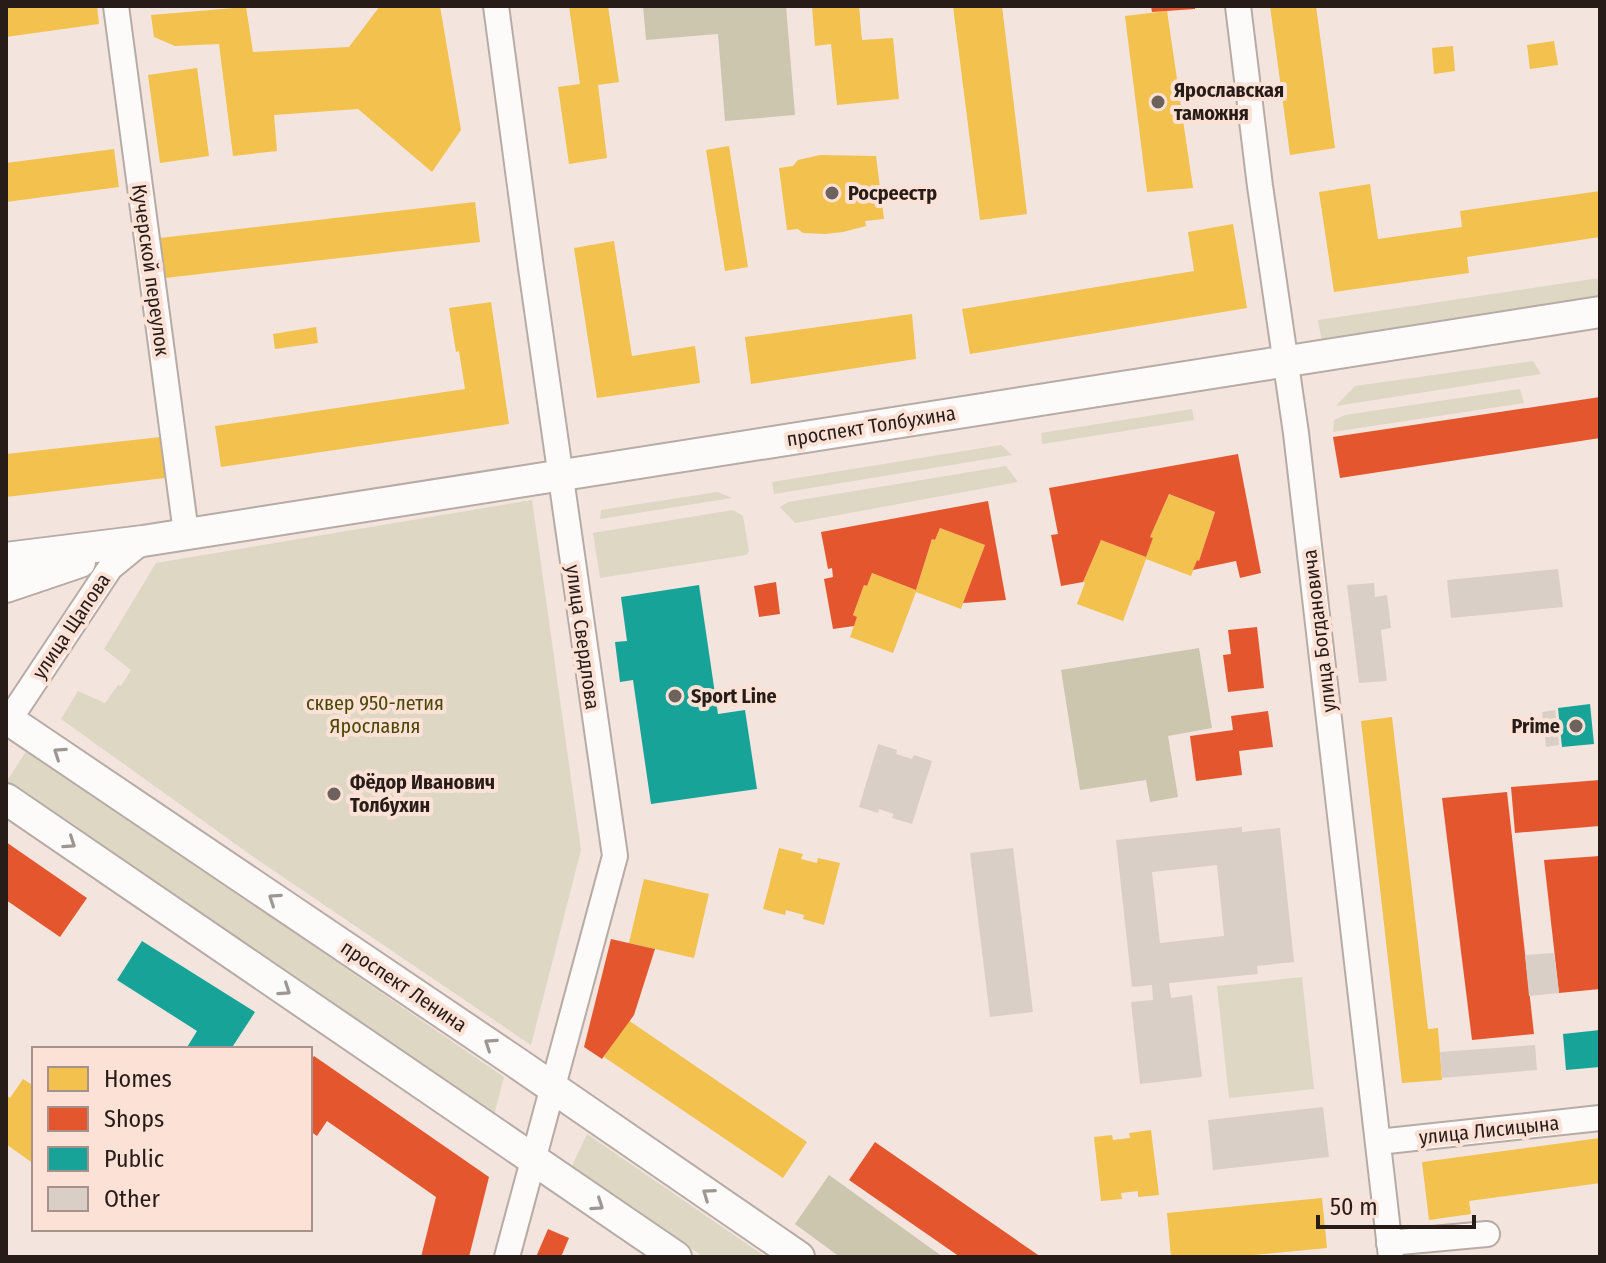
<svg xmlns="http://www.w3.org/2000/svg" width="1606" height="1263" viewBox="0 0 1606 1263" font-family="'Fira Sans Condensed',sans-serif">
  <style>
    .green { fill: #ded7c4 }
    .forest { fill: #ccc6af }
    .homes { fill: #f2c14e }
    .shops { fill: #e4572e }
    .public { fill: #17a398 }
    .building { fill: #dacfc6; fill-rule: evenodd }
    .lines { fill: none; stroke-linecap: round; stroke-linejoin: round }
    .minor-casing { stroke: #b7aba5; stroke-width: 28 }
    .major-casing { stroke: #b7aba5; stroke-width: 34 }
    .minor { stroke: #fdfbfa; stroke-width: 24 }
    .major { stroke: #fdfbfa; stroke-width: 30 }
    .oneway { stroke: #9d9794 }
    .poi-dot { fill: #6e625d; stroke: #fbe1d6; stroke-width: 3 }
    .labels { text-anchor: middle; dominant-baseline: central; stroke-width: 8; stroke-linejoin: round; paint-order: stroke }
    .poi-label { font-size: 20px; font-weight: bold; fill: #271c17; stroke: #fbe1d6; text-anchor: start }
    .street-label { font-size: 20px; fill: #271c17; stroke: #fbe1d6 }
    .park-label { font-size: 20px; fill: #494804; stroke: #fbe1d6 }
  </style>
  <rect width="100%" height="100%" fill="#f3e4de"/>
  <g class="green">
    <path d="M1600,278V301L1322,342L1318,320Z"/>
    <path d="M1533,361L1541,374L1336,406L1355,386Z"/>
    <path d="M1520,389L1524,403L1333,432L1334,420L1345,415Z"/>
    <path d="M1192,409L1194,420L1042,444L1041,433Z"/>
    <path d="M1001,445L1012,455L774,494L772,482Z"/>
    <path d="M1006,466L1018,482L795,523L780,507L788,502Z"/>
    <path d="M717,492L732,498L600,519L601,510Z"/>
    <path d="M532,500L581,850L531,1045L255,858L61,719L78,691L105,703L118,685L121,686L131,670L104,649L156,563Z"/>
    <path d="M733,510L743,516L749,551L746,555L600,578L593,533Z"/>
    <path d="M27,750L504,1077L493,1119L6,782Z"/>
    <path d="M1302,977L1314,1089L1229,1098L1217,986Z"/>
    <path d="M587,1134L766,1257H704L571,1168Z"/>
  </g>
  <g class="forest">
    <path d="M643,6H786L795,115L725,121L718,34L646,40Z"/>
    <path d="M1199,648L1212,728L1168,736L1178,797L1150,802L1146,780L1080,790L1061,670Z"/>
    <path d="M829,1175L943,1257H840L795,1224Z"/>
  </g>
  <g class="homes">
    <path d="M6,6H97L99,24L6,37Z"/>
    <path d="M380,6H440L461,130L432,172L358,109L274,115L277,151L233,156L219,44L175,46L154,37L151,15L246,7L253,52L349,47Z"/>
    <path d="M569,6H608L619,82L598,85L607,158L569,164L558,87L580,84Z"/>
    <path d="M812,6H859L862,40L893,38L899,99L837,105L831,44L815,46Z"/>
    <path d="M953,6H1002L1027,214L980,220Z"/>
    <path d="M1270,6H1316L1335,148L1290,155Z"/>
    <path d="M1167,11L1193,188L1147,192L1125,16Z"/>
    <path d="M1554,41L1558,65L1530,69L1527,45Z"/>
    <path d="M1453,46L1455,71L1434,74L1432,48Z"/>
    <path d="M197,68L209,156L160,163L148,75Z"/>
    <path d="M729,146L748,267L725,271L706,150Z"/>
    <path d="M114,149L119,187L6,202V163Z"/>
    <path d="M820,155L876,156L884,219L865,221L866,226L843,232L825,234L803,233L798,229L787,230L779,168L793,166L798,160Z"/>
    <path d="M1370,184L1378,239L1462,227L1460,211L1600,191V237L1467,257L1469,273L1334,292L1319,192Z"/>
    <path d="M475,202L480,242L165,278L160,238Z"/>
    <path d="M1233,224L1247,308L970,354L962,309L1194,271L1188,232Z"/>
    <path d="M614,241L632,356L695,346L700,383L597,398L574,248Z"/>
    <path d="M491,302L509,424L221,467L215,426L465,389L459,351L456,352L449,308Z"/>
    <path d="M912,314L916,359L751,384L745,337Z"/>
    <path d="M316,327L318,343L275,349L273,334Z"/>
    <path d="M161,437L165,478L6,497V454Z"/>
    <path d="M1169,494L1215,512L1199,561L1197,560L1191,576L1146,559L1123,621L1077,604L1085,583L1083,582L1101,540L1146,557L1153,538L1150,537Z"/>
    <path d="M940,528L985,545L961,609L916,592L893,653L850,637L857,617L853,615L864,585L867,586L872,573L916,590L932,539L935,540Z"/>
    <path d="M1392,717L1428,1029L1438,1028L1442,1080L1402,1083L1361,721Z"/>
    <path d="M779,848L803,854L801,859L817,863L818,858L840,863L824,925L803,919L804,915L786,910L785,915L763,909Z"/>
    <path d="M644,879L709,894L694,958L629,943Z"/>
    <path d="M628,1020L807,1142L783,1178L604,1057Z"/>
    <path d="M23,1079L34,1086V1164L6,1144V1095L10,1098Z"/>
    <path d="M1151,1130L1159,1195L1138,1197V1191L1121,1193L1122,1199L1101,1201L1094,1137L1112,1135L1113,1140L1130,1138L1129,1133Z"/>
    <path d="M1600,1138V1183L1469,1201L1471,1214L1429,1220L1422,1162Z"/>
    <path d="M1322,1198L1327,1248L1232,1257H1171L1167,1213Z"/>
  </g>
  <g class="shops">
    <path d="M1151,6H1195V9L1152,12Z"/>
    <path d="M1600,397V438L1340,478L1333,437Z"/>
    <path d="M1238,454L1261,573L1240,578L1236,561L1193,570L1197,560L1199,561L1215,512L1169,494L1150,537L1153,538L1146,557L1101,540L1083,582L1061,586L1051,535L1058,534L1049,488Z"/>
    <path d="M988,501L1006,600L963,603L985,545L940,528L935,540L932,539L916,590L872,573L867,586L864,585L853,615L857,617L854,626L833,629L824,579L833,577L832,568L828,569L821,532Z"/>
    <path d="M776,582L780,614L759,617L754,586Z"/>
    <path d="M1257,627L1264,688L1228,692L1223,655L1231,654L1228,630Z"/>
    <path d="M1268,711L1273,747L1239,751L1242,775L1196,781L1190,736L1233,730L1231,716Z"/>
    <path d="M1600,780V826L1515,833L1511,787Z"/>
    <path d="M1507,792L1534,1034L1472,1040L1442,798Z"/>
    <path d="M6,842L87,898L60,937L6,900Z"/>
    <path d="M1600,856V989L1559,993L1544,860Z"/>
    <path d="M611,939L655,949L634,1015L602,1059L584,1047Z"/>
    <path d="M314,1056L489,1177L469,1257H421L436,1197L327,1121L317,1136L310,1131V1061Z"/>
    <path d="M875,1142L1041,1257H960L849,1180Z"/>
    <path d="M548,1229L569,1238L561,1257H536Z"/>
  </g>
  <g class="public">
    <path d="M699,585L718,714L745,710L757,789L651,804L633,680L620,682L615,642L627,641L621,597Z"/>
    <path d="M1590,704L1594,744L1562,747L1558,708Z"/>
    <path d="M142,941L255,1012L231,1049H186L197,1031L117,980Z"/>
    <path d="M1600,1030V1067L1566,1070L1563,1034Z"/>
  </g>
  <g class="building">
    <path d="M1558,569L1563,607L1451,618L1447,580Z"/>
    <path d="M1374,583L1375,597L1387,595L1391,628L1381,630L1387,681L1359,683L1347,585Z"/>
    <path d="M1555,710L1559,745L1546,747L1542,712Z"/>
    <path d="M878,744L897,750L896,754L912,759L914,755L932,761L912,824L892,818L894,814L879,809L878,813L859,807Z"/>
    <path d="M1242,827V832L1280,828L1294,962L1257,966L1258,974L1169,983L1171,998L1192,995L1202,1077L1140,1084L1131,1002L1153,1000L1152,985L1132,987L1116,840ZM1217,865L1224,936L1160,943L1152,872Z"/>
    <path d="M1013,848L1033,1012L990,1017L970,853Z"/>
    <path d="M1554,953L1559,993L1529,996L1525,955Z"/>
    <path d="M1535,1045L1537,1070L1442,1078L1440,1052Z"/>
    <path d="M1323,1107L1329,1157L1213,1170L1208,1120Z"/>
  </g>
  <g class="lines">
    <defs>
      <g id="minor">
        <path d="M116,6L186,533"/>
        <path d="M496,6L531,268L615,856L507,1257"/>
        <path d="M1238,6L1260,186L1296,433L1391,1257"/>
        <path d="M9,720L110,568L143,541"/>
        <path d="M1378,1142L1600,1118"/>
        <path d="M1389,1243L1487,1234"/>
      </g>
      <g id="major">
        <path d="M6,558L143,541L1600,312"/>
        <path d="M6,587L80,562"/>
        <path d="M6,718L517,1063L799,1257"/>
        <path d="M6,799L676,1257"/>
      </g>
    </defs>
    <use href="#minor" class="minor-casing"/>
    <use href="#major" class="major-casing"/>
    <use href="#minor" class="minor"/>
    <use href="#major" class="major"/>
  </g>
  <defs><path id="oneway-chevron" d="M-2-3.5L2.5 0L-2 3.5" fill="none" stroke-width="1.6" stroke-linecap="round" stroke-linejoin="round" transform="scale(2)"/></defs>
  <g class="oneway">
    <use href="#oneway-chevron" transform="translate(59 753) rotate(-146)"/>
    <use href="#oneway-chevron" transform="translate(70 843) rotate(34)"/>
    <use href="#oneway-chevron" transform="translate(274 899) rotate(-146)"/>
    <use href="#oneway-chevron" transform="translate(285 990) rotate(34)"/>
    <use href="#oneway-chevron" transform="translate(490 1044) rotate(-146)"/>
    <use href="#oneway-chevron" transform="translate(708 1194) rotate(-145)"/>
    <use href="#oneway-chevron" transform="translate(598 1205) rotate(34)"/>
  </g>
  <g class="poi-dot">
    <circle cx="1158" cy="102" r="8"/>
    <circle cx="832" cy="193" r="8"/>
    <circle cx="675" cy="696" r="8"/>
    <circle cx="1576" cy="726" r="8"/>
    <circle cx="334" cy="794" r="8"/>
  </g>
  <g class="labels">
    <g class="poi-label">
      <text x="1174" y="90">Ярославская<tspan x="1174" dy="23">таможня</tspan></text>
      <text x="848" y="193">Росреестр</text>
      <text x="691" y="696">Sport Line</text>
      <text x="1560" y="726" text-anchor="end">Prime</text>
      <text x="350" y="782">Фёдор Иванович<tspan x="350" dy="23">Толбухин</tspan></text>
    </g>
    <g class="street-label">
      <text transform="translate(151 270) rotate(82)">Кучерской переулок</text>
      <text transform="translate(871 426) rotate(-9)">проспект Толбухина</text>
      <text transform="translate(71 626) rotate(-56)">улица Щапова</text>
      <text transform="translate(1319 631) rotate(-97)">улица Богдановича</text>
      <text transform="translate(583 637) rotate(82)">улица Свердлова</text>
      <text transform="translate(404 986) rotate(34)">проспект Ленина</text>
      <text transform="translate(1489 1130) rotate(-6)">улица Лисицына</text>
    </g>
    <g class="park-label">
      <text x="375" y="703">сквер 950-летия<tspan x="375" dy="23">Ярославля</tspan></text>
    </g>
  </g>
  <rect width="1606" height="1263" fill="none" stroke="#271c17" stroke-width="16"/>
  <rect x="32" y="1047" width="280" height="184" fill="#fbe1d6" stroke="#a6928a" stroke-width="2"/>
  <rect x="48" y="1067" width="40" height="24" fill="#f2c14e" stroke="#a6928a" stroke-width="2"/>
  <text x="104" y="1087" font-size="24" fill="#271c17">Homes</text>
  <rect x="48" y="1107" width="40" height="24" fill="#e4572e" stroke="#a6928a" stroke-width="2"/>
  <text x="104" y="1127" font-size="24" fill="#271c17">Shops</text>
  <rect x="48" y="1147" width="40" height="24" fill="#17a398" stroke="#a6928a" stroke-width="2"/>
  <text x="104" y="1167" font-size="24" fill="#271c17">Public</text>
  <rect x="48" y="1187" width="40" height="24" fill="#dacfc6" stroke="#a6928a" stroke-width="2"/>
  <text x="104" y="1207" font-size="24" fill="#271c17">Other</text>
  <path d="M1318 1215v12h156v-12" fill="none" stroke="#271c17" stroke-width="4"/>
  <text x="1330" y="1215" font-size="24" fill="#271c17" stroke="#fbe1d6" stroke-width="6" paint-order="stroke">50 m</text>
</svg>
